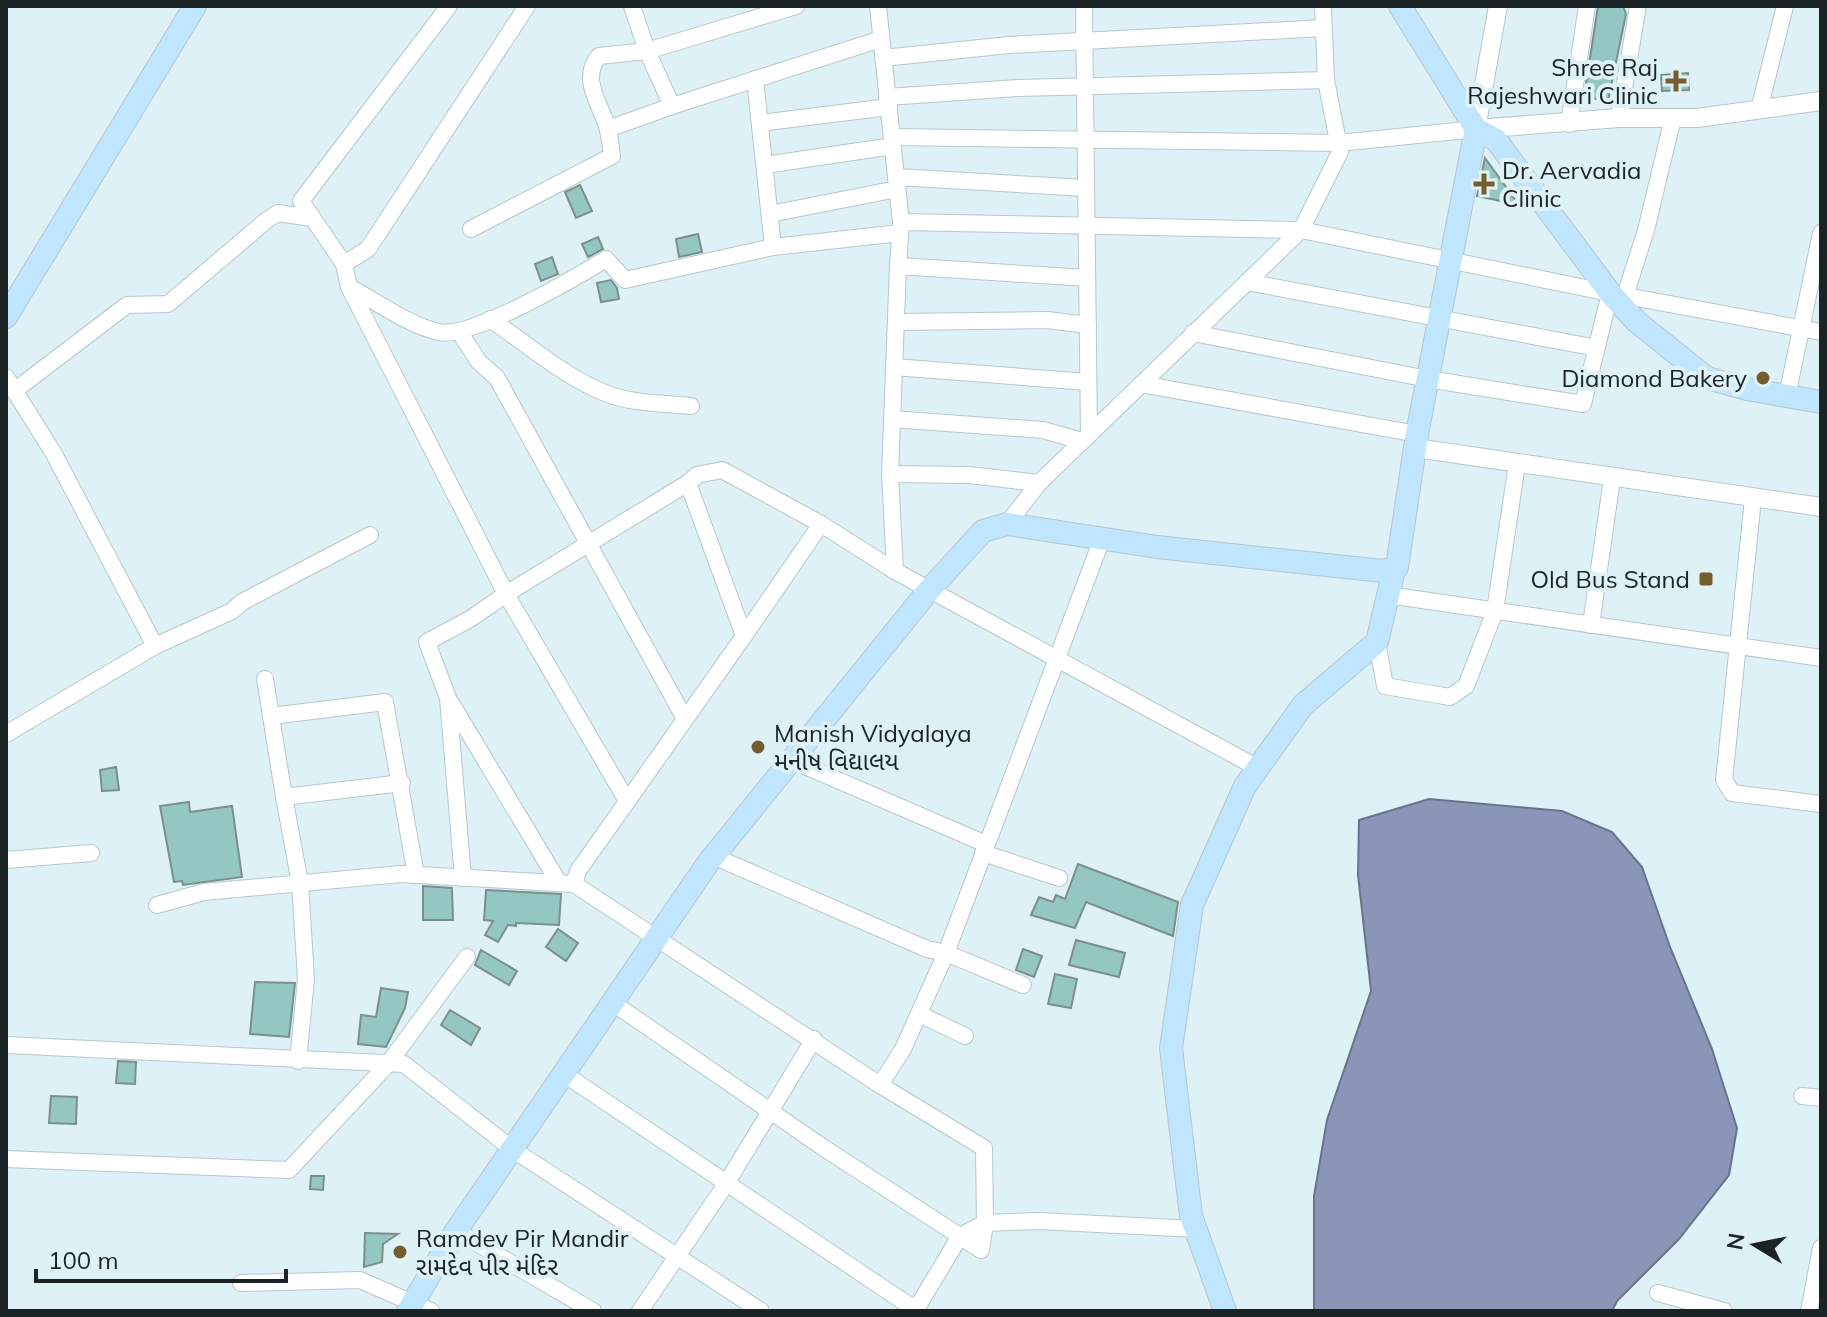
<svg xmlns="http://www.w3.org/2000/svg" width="1827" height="1317" viewBox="0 0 1827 1317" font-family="Mulish,'Noto Sans Gujarati',sans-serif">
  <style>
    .water { fill: #8a95b8; stroke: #69738c; stroke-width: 2 }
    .building { fill: #94c7c3; stroke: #7c8f8e; stroke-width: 2 }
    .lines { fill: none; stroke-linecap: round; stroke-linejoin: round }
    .minor-casing { stroke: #b5c7cd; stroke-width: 18 }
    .tertiary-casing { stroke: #b5c7cd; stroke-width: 20 }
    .secondary-casing { stroke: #b5c7cd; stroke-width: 24 }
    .minor { stroke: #fff; stroke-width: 16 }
    .tertiary { stroke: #fff; stroke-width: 18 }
    .secondary { stroke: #c0e5fe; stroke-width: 22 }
    .poi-dot { fill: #765d2e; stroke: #def1f7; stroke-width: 3 }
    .labels { text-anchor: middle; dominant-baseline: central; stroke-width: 8; stroke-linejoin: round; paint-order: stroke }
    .poi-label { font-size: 24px; fill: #1c2325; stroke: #def1f7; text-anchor: end }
  </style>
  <rect width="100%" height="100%" fill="#def1f7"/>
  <path class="water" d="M1429,799L1562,811L1612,832L1642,867L1670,947L1712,1049L1737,1128L1729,1175L1679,1239L1617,1301L1612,1311H1314V1196L1327,1120L1371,991L1358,875L1359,820Z"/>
  <g class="building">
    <path d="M1598,6H1623L1626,14L1608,101L1584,97Z"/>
    <path d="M1688,73L1689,90L1662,91L1661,75Z"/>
    <path d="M1485,158L1519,205L1477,196Z"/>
    <path d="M580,185L592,211L576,218L565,192Z"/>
    <path d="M698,234L702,252L679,257L676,239Z"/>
    <path d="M598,237L603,249L588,257L582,244Z"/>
    <path d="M552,257L558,274L541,281L535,264Z"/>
    <path d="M611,280L617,288L619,299L601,302L597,283Z"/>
    <path d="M116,767L119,790L102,791L100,770Z"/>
    <path d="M189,802L190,812L232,806L242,877L183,885L182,881L174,882L160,806Z"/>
    <path d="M1078,864L1178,902L1173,936L1086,902L1075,928L1031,915L1039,897L1053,902L1056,895L1065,899Z"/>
    <path d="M423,886L452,888L453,920H423Z"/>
    <path d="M486,890L561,894L559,925L516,923V926L508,925L498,942L485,935L493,921L484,920Z"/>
    <path d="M558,929L578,943L566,961L546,947Z"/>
    <path d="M1076,940L1125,953L1119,977L1069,965Z"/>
    <path d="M1023,949L1042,956L1034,977L1016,970Z"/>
    <path d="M481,950L517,971L509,985L475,965Z"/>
    <path d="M1055,974L1077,979L1071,1008L1048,1004Z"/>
    <path d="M255,982L295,983L289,1037L250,1034Z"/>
    <path d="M381,988L408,992L405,1008L386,1047L358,1044L361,1015L376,1017Z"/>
    <path d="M450,1010L480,1028L471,1045L441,1025Z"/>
    <path d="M118,1061L136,1062L135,1084L116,1083Z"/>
    <path d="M51,1096L77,1097L76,1124L49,1123Z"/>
    <path d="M311,1176H324L323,1190L310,1189Z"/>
    <path d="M365,1233L398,1234L383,1244L382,1262L364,1267Z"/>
  </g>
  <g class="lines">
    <defs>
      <g id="minor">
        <path d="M449,6L301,201L344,264L349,287C378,302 406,324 438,332C469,340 575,278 606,259L625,280L773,247"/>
        <path d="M632,6L647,51L796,6"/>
        <path d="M878,6L896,177"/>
        <path d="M1084,6L1089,434"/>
        <path d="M1323,6L1326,80"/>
        <path d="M883,58L1009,45L1324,28"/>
        <path d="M755,79L773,247L900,233"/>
        <path d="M887,97L1018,88L1326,80L1340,152L1301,230L901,222L898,266"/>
        <path d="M1759,110L1785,6"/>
        <path d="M1619,118L1638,6"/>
        <path d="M760,123L889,107"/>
        <path d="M1569,124L1587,6"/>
        <path d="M608,129L672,106"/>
        <path d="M892,137L1339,143L1476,129"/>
        <path d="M765,165L893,146"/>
        <path d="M770,214L897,189"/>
        <path d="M901,222L896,177L1086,188"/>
        <path d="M471,229L612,156C611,148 610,139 608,130C602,105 579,80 599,56L647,51L672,106L881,39"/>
        <path d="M344,264L368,249L527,6"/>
        <path d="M1087,278L898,266L890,474L895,571L1258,768"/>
        <path d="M1247,282L1597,348"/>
        <path d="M349,287L506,594L688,483L744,636L578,871L574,884L880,1085L903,1049L946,953L1102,539"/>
        <path d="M1625,296L1646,230L1673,118"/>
        <path d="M490,319C527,344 563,376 605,393C632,404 662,403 691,406"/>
        <path d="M896,322L1047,320L1088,325"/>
        <path d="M460,333L479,362L497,378L685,719"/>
        <path d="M1193,333L1428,379L1583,404L1610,293"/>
        <path d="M894,367L1088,382"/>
        <path d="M6,377L54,454L155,646"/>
        <path d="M1141,384L1417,434"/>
        <path d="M14,391L127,305L168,304L267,220L278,213L312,218"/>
        <path d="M1787,396L1821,233"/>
        <path d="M892,419L1043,430L1082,441"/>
        <path d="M890,474L969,475L1039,483"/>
        <path d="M688,483L697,475L722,470L821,524L895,571"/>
        <path d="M1753,499L1724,780L1732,793L1821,804"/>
        <path d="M1007,524L1039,483L1301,230L1610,293L1821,332"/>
        <path d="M1388,595L1821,658"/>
        <path d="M1591,625L1612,479"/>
        <path d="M744,636L821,524"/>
        <path d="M1377,642L1385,686L1450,697L1466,686L1495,611L1517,464"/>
        <path d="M265,679L284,797"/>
        <path d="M451,703L559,883"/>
        <path d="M271,716L385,702L416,875"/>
        <path d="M6,734L155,646L232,611L242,602L370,535"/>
        <path d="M791,760L986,844"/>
        <path d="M983,853L1059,878"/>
        <path d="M713,856L927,949L946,953L1023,985"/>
        <path d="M6,860L91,853"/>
        <path d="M463,878L448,698L427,642L470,619L506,594L627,801"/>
        <path d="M157,905L204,892L401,874L574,884"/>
        <path d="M613,1003L824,1148L981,1250L985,1223L1039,1221L1196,1229"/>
        <path d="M919,1014L965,1036"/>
        <path d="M6,1045L404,1064L512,1149L761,1311"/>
        <path d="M298,1061L306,979L300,883L284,797L402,783"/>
        <path d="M564,1074L916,1310"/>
        <path d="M880,1085L984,1148L985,1223L960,1236L915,1311"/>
        <path d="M1802,1096L1821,1098"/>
        <path d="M6,1159L289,1170L388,1064L467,957"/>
        <path d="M456,1231L593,1311"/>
        <path d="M241,1283L360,1280L431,1311"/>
        <path d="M1658,1293L1724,1311"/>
        <path d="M640,1311L726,1184L814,1039"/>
        <path d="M1809,1311L1821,1248"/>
      </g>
      <g id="tertiary">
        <path d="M1498,6L1476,129L1619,118H1697L1821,101"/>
        <path d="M1416,448L1821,507"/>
      </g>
      <g id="secondary">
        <path d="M1400,6L1476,129L1496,140L1610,293L1637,322L1707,378L1747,389L1821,402"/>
        <path d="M6,317L195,6"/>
        <path d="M408,1311L456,1231L708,863L929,590L983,531L1007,524L1157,547L1383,571L1397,567L1417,434L1476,129"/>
        <path d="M1225,1311L1191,1216L1171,1048L1192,905L1245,786L1258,768L1303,705L1377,642L1394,570"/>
      </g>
    </defs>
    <use href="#minor" class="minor-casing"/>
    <use href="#tertiary" class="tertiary-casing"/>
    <use href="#secondary" class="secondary-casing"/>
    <use href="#minor" class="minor"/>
    <use href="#tertiary" class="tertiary"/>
    <use href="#secondary" class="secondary"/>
  </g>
  <g class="poi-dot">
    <path d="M1672 69h8v8h8v8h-8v8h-8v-8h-8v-8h8z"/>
    <path d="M1480 172h8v8h8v8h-8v8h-8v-8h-8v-8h8z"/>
    <circle cx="1763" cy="378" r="8"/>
    <rect x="1698" y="571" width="16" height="16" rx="4"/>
    <circle cx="758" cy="747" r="8"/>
    <circle cx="400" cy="1252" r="8"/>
  </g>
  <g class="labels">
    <g class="poi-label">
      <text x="1658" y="67">Shree Raj<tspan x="1658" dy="28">Rajeshwari Clinic</tspan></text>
      <text x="1502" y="170" text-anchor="start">Dr. Aervadia<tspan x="1502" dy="28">Clinic</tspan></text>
      <text x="1747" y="378">Diamond Bakery</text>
      <text x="1690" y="579">Old Bus Stand</text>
      <text x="774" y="733" text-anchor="start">Manish Vidyalaya<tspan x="774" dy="28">મનીષ વિદ્યાલય</tspan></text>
      <text x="416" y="1238" text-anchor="start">Ramdev Pir Mandir<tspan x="416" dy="28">રામદેવ પીર મંદિર</tspan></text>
    </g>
  </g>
  <rect width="1827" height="1317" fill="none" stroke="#1c2325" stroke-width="16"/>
  <g transform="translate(1755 1245) rotate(280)" stroke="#def1f7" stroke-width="6" paint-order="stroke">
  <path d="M0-6L14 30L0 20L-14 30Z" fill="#1c2325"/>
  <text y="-12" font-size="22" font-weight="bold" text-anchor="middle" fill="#1c2325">N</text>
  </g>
  <path d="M36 1269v12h250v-12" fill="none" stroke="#1c2325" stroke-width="4"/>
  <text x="48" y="1269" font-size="24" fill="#1c2325" stroke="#def1f7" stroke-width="6" paint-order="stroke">100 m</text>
</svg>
